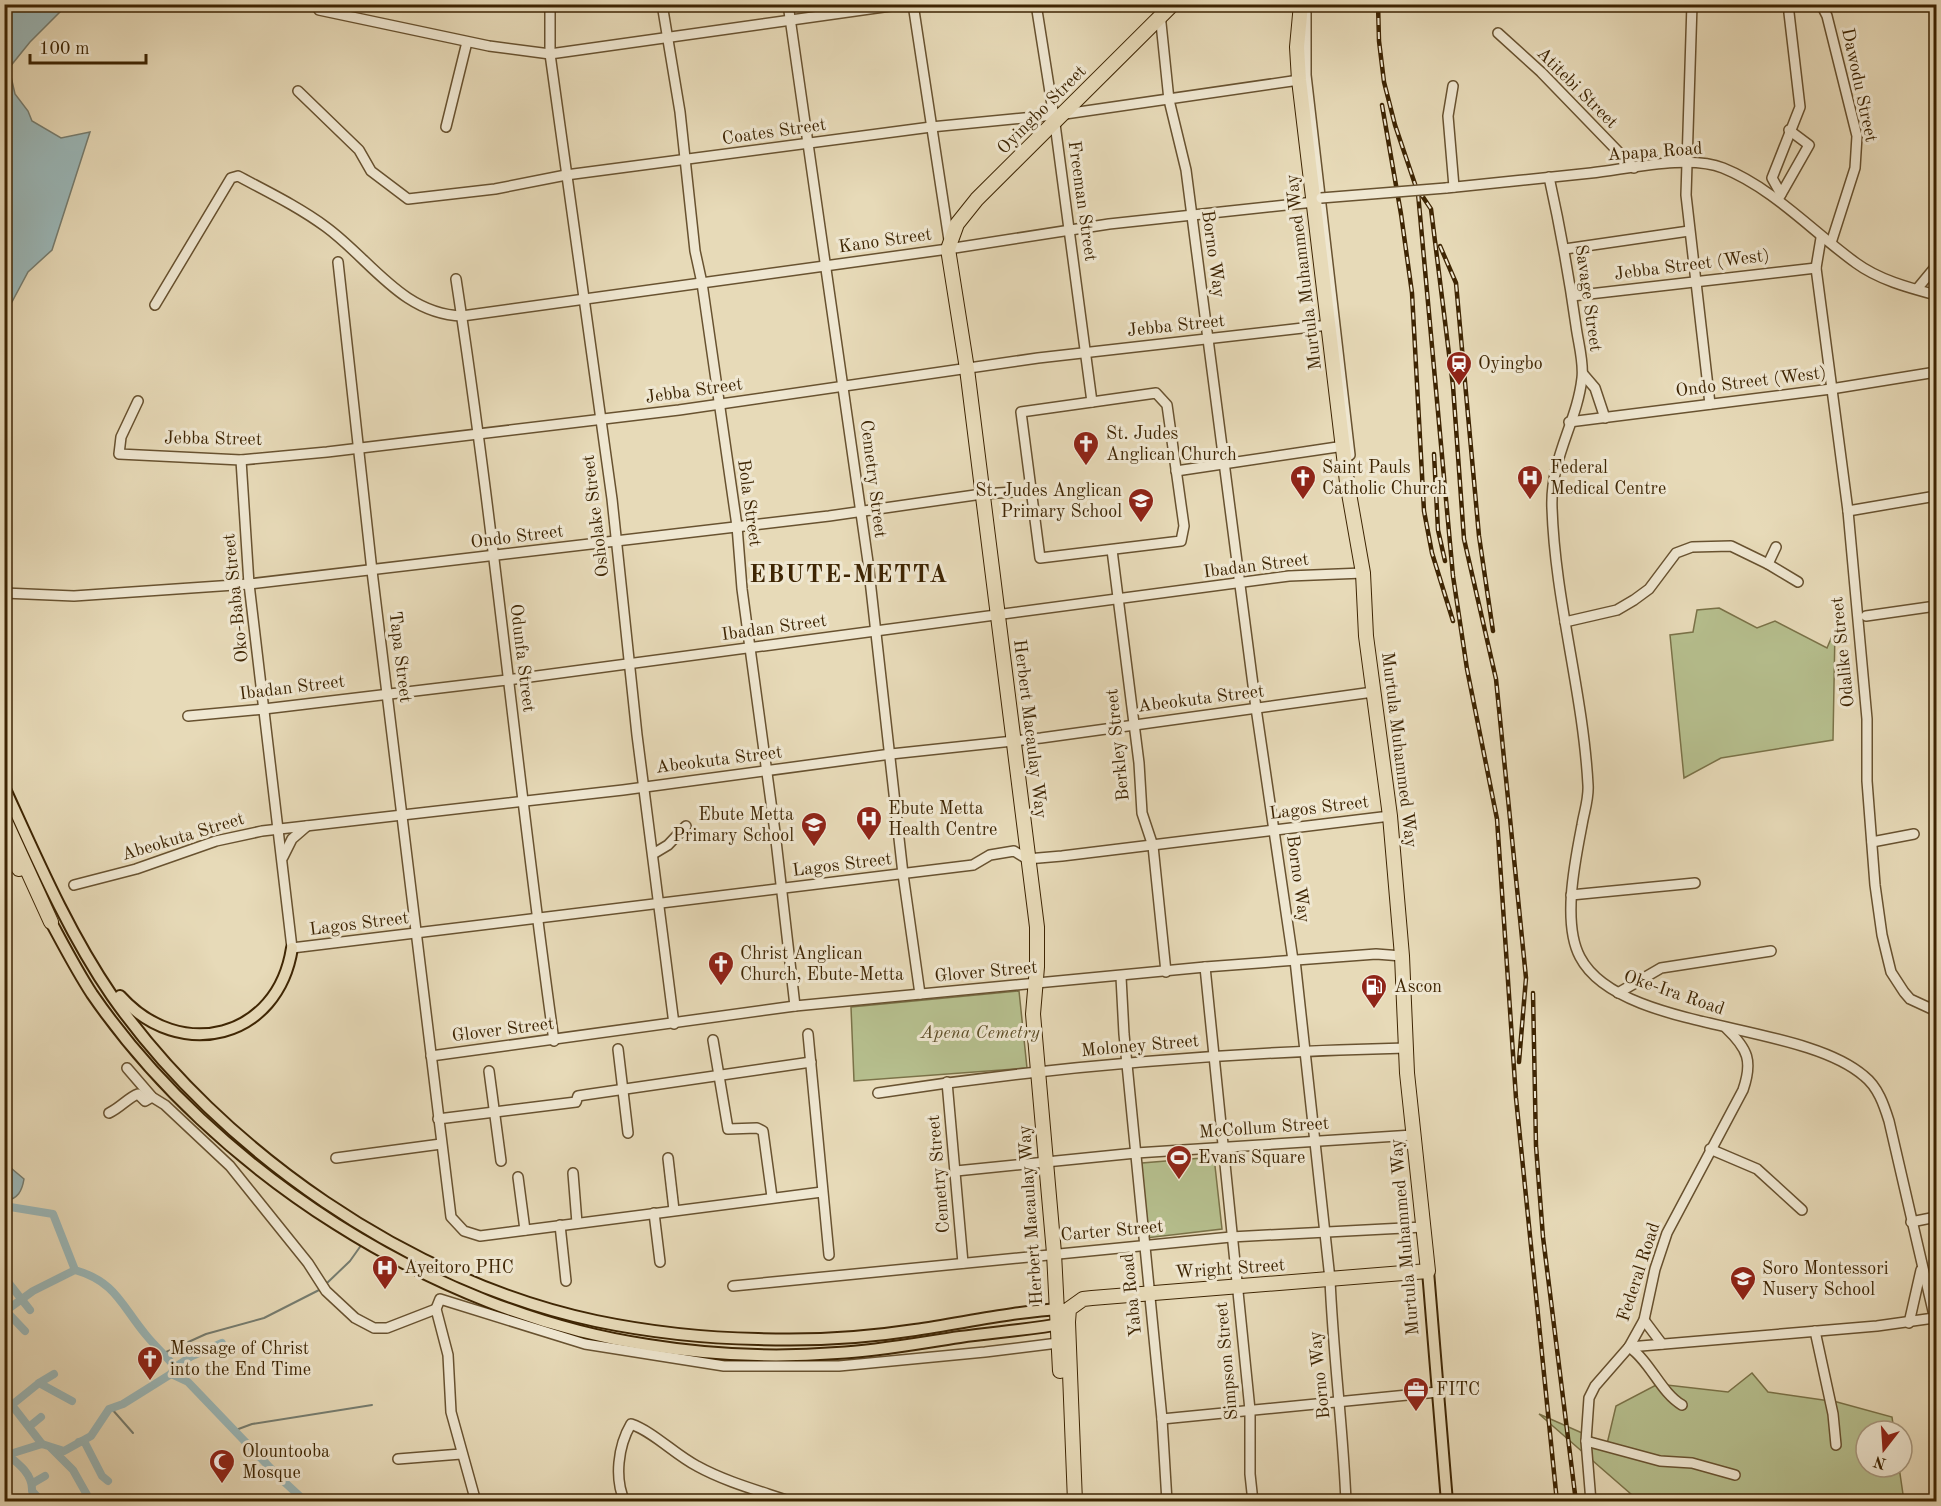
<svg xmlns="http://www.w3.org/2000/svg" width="1941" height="1506" viewBox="0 0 1941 1506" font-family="'Old Standard TT',serif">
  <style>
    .green { fill: #b6bf8e; stroke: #7a7248; stroke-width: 1.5 }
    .water { fill: #9bb8b9; stroke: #767d70; stroke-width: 1.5 }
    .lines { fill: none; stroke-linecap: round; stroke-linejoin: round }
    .stream { stroke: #767d70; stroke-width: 2 }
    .canal { stroke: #9bb8b9; stroke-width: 8 }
    .minor-casing { stroke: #685230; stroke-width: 12 }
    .major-casing { stroke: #3e2503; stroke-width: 14 }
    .highway-casing { stroke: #3e2503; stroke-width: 16 }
    .minor { stroke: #efe7d1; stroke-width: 9 }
    .major { stroke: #e7dab8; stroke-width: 10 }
    .highway { stroke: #e7dab8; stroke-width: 14 }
    .rail-casing { stroke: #3e2503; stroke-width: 4.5 }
    .rail { stroke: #efe7d1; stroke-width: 2; stroke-dasharray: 7; stroke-linecap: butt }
    .minor-bridge-casing { stroke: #685230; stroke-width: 12; stroke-linecap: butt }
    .minor-bridge { stroke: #efe7d1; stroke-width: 9 }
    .labels { text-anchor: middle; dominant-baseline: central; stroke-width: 6; stroke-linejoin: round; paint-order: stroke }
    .street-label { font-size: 18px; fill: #3e2503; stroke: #efe7d1 }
    .poi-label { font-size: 18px; fill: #3e2503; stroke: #efe7d1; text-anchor: start }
    .park-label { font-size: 18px; font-style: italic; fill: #5c4c26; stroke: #efe7d1 }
    .district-label { font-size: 24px; font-weight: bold; letter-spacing: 1.5px; fill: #3e2503; stroke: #efe7d1 }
  </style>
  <rect width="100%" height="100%" fill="#e7dab8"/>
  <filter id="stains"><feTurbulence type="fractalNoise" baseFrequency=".00333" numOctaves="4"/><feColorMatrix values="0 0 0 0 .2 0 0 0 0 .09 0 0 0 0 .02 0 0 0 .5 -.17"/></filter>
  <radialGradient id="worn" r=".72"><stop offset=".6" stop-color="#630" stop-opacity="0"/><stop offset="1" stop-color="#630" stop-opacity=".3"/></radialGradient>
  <g class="green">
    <path d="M1719,608L1757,628L1775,621L1827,648L1835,629L1833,740L1721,758L1684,778L1670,635L1693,632L1697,610Z"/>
    <path d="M1019,991L1027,1068L854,1081L851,1007Z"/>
    <path d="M1214,1157L1222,1229L1146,1238L1141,1200L1142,1163Z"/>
    <path d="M1752,1373L1768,1392L1837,1402L1892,1417L1894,1431H1866V1467H1899L1904,1501H1639L1539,1414L1607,1444L1616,1406L1658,1384L1728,1392Z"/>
  </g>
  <g class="water">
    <path d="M5,4L81,5L64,8L30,42L9,68L15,94L28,111L32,121L61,138L90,132L52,250L28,272L5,315Z"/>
    <path d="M5,1163L24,1179C22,1191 18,1199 5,1201Z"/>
  </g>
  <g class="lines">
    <g class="stream">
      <path d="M326,1284L350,1261L362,1244"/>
      <path d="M164,1353L206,1334L264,1318L323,1288"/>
      <path d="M111,1408L133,1433"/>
      <path d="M233,1431L252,1424L372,1405"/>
    </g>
    <g class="canal">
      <path d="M4,1206L53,1214L75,1270C116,1282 121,1305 146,1335C155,1346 166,1356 175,1367L171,1374L188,1382L279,1477L306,1502"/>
      <path d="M4,1277L30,1310"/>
      <path d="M6,1311L25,1331"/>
      <path d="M4,1312L33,1291L75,1270"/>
      <path d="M4,1346H5"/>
      <path d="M175,1367L192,1356L222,1343"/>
      <path d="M39,1383L54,1374"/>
      <path d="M4,1395L42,1444"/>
      <path d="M13,1404L39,1383L72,1401"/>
      <path d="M30,1426L41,1417"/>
      <path d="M79,1442L84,1441L102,1476L108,1481"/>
      <path d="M51,1448L73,1470L91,1502"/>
      <path d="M4,1452L10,1454L42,1444L64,1451L91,1436L109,1409L123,1404L171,1374"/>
      <path d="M5,1453C18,1463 33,1474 32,1491L42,1502"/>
      <path d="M33,1483L45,1476"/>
    </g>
    <defs>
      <g id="minor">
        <path d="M550,4V54L612,499L637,735L674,1024"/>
        <path d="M662,4L680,112L695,251L702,283L737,526L742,589L775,832L795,1006"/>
        <path d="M788,4L868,562L903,874L920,994"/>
        <path d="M913,4L949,240"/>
        <path d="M1036,4L1055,124L1092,402"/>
        <path d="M1159,4L1169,100L1186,170L1256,708L1293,960"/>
        <path d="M1692,4L1686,195L1710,404"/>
        <path d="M1821,4L1827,16L1857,136L1855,168L1831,243"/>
        <path d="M319,10L489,46L550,54L905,4"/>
        <path d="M1306,13V75L1350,455"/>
        <path d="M1498,33L1541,72L1634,168"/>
        <path d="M1453,86L1448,116L1454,187"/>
        <path d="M298,91L359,150L371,171L408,199L495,189L566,175L931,127L1065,114L1299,80"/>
        <path d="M446,127L467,42"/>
        <path d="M1549,177C1560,227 1569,276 1576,326C1578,342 1584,362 1582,378C1577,423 1550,458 1552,508C1555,601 1583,692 1588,785C1589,799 1584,812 1582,825C1575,861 1562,923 1580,957C1619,1032 1801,1021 1864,1076C1878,1087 1884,1105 1889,1121L1936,1324"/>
        <path d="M1446,188C1494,183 1543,178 1591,173C1628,169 1689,154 1723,168C1773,188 1813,232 1856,263C1879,280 1910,288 1936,295"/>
        <path d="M1781,194L1772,178L1800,107L1789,13"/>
        <path d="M1780,196L1809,145L1789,130"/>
        <path d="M1821,238L1816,268L1848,511L1867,719V781L1875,885L1882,935L1891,972L1904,992L1910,999L1936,1011"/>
        <path d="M1565,249L1689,231"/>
        <path d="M338,262L372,571L451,1217L464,1231L480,1236L822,1192"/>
        <path d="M456,279C495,532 518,787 554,1041"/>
        <path d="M1917,289L1936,266"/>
        <path d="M1572,296L1816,268"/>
        <path d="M155,305L231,178L238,176C268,192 299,207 326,227C371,260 402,314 462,316L948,249L1109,224L1314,202"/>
        <path d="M1583,374L1595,388L1605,418"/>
        <path d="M1156,393L1167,405L1184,526L1181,541L1040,558L1021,412Z"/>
        <path d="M138,401L121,437L119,454L241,460L327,452L679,410L1038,358L1329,325"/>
        <path d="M1569,422L1831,389L1936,372"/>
        <path d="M241,460L249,584L292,948L973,865L990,855L1014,851L1027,859L1062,856L1390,816"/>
        <path d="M1176,471L1344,446"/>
        <path d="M1848,511L1936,496"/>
        <path d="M1112,550L1139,763L1142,813L1153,846L1166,972"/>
        <path d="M1768,564L1798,582"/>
        <path d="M4,593L74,596L249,584L829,516L982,494L1031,491"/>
        <path d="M1935,606L1936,676"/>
        <path d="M1866,616L1936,606"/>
        <path d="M1565,622L1617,610L1634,600L1649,589L1676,553L1692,547L1731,546L1768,564L1776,547"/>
        <path d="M188,716L264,709L507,680L1289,576L1363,573"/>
        <path d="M1872,842L1914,834"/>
        <path d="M653,854L668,845L686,826"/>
        <path d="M283,857L292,839L307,826"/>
        <path d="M74,885L136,869L216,841L262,831L623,790L891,754L1041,738L1373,692"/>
        <path d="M1571,895L1695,883"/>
        <path d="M1295,960L1330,1279C1333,1354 1343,1427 1346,1502"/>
        <path d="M1205,967L1250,1410V1474L1253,1502"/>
        <path d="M1121,977L1124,1034L1162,1419L1167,1502"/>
        <path d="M1618,993L1661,968L1771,951"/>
        <path d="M808,1034L829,1255"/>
        <path d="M713,1040L728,1129L757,1128L763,1131L772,1197"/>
        <path d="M618,1049L628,1133"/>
        <path d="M431,1056L795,1006L1205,967L1376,954L1402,956"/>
        <path d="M127,1068L152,1097L165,1105L230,1166L308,1263L326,1291L355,1318L374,1328H387L436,1309"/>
        <path d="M489,1071L501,1161"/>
        <path d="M947,1082L963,1263"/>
        <path d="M878,1093C1053,1066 1230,1052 1406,1048"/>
        <path d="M109,1113C120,1108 129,1097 138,1094L145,1101L152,1097"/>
        <path d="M438,1119L576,1102L578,1096L584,1095L811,1062"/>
        <path d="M1710,1149L1757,1169L1802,1210"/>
        <path d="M336,1158L441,1144"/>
        <path d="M668,1158L674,1210"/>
        <path d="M956,1171L1136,1153L1413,1135"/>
        <path d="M573,1173L577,1223"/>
        <path d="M518,1177L525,1230"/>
        <path d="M654,1213L660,1262"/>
        <path d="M1911,1222L1936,1217"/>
        <path d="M560,1225L566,1281"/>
        <path d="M733,1286L1231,1237L1423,1227"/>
        <path d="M1644,1320L1662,1344"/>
        <path d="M1909,1323L1921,1270"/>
        <path d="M1815,1331L1833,1414L1836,1445"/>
        <path d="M1629,1347L1877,1326L1934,1318"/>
        <path d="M1629,1347C1650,1361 1661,1393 1682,1405"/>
        <path d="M1162,1419L1438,1392"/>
        <path d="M1586,1441L1660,1461L1692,1463L1735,1475"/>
        <path d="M398,1459L461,1454"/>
        <path d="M476,1502L451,1412L448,1355L436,1309L440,1299L585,1344L724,1366H839L985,1352L1058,1343"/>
        <path d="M625,1502C614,1479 618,1446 631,1424C654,1432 674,1454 697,1466C726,1482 760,1491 792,1502"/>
        <path d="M1591,1502L1586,1441L1589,1398L1595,1386L1629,1347L1644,1320L1655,1269L1667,1233L1743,1090C1753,1061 1748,1049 1726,1028"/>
      </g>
      <g id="major">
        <path d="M4,787C36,857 68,932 112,996C221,1151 410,1282 596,1321C649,1332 704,1338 758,1339C810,1341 863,1338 915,1330C964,1323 1014,1311 1064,1309"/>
        <path d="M51,922C64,946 77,971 92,994C214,1171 435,1313 648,1345C710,1355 774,1358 837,1353C878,1351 919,1343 960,1337C994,1332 1031,1330 1065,1323"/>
        <path d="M120,996C180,1063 278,1039 292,948"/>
        <path d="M1428,1271L1447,1502"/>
      </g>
      <g id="highway">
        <path d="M4,819L51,922"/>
        <path d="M4,845L19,869"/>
        <path d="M1060,1371L1054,1253L1033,1014L1037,967V927L967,369L948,249L957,224L977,199L1173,4"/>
        <path d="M1075,1502L1068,1322L1069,1309L1083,1299L1092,1298L1428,1271L1407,1073L1402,956L1390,816L1366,636L1363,573L1347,482L1299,80L1297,47L1301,4"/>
      </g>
    </defs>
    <use href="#minor" class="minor-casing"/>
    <use href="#major" class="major-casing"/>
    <use href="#highway" class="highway-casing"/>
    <use href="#minor" class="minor"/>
    <use href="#major" class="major"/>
    <use href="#highway" class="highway"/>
    <defs>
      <g id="rail">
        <path d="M1378,4L1379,41L1384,82L1395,125L1418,193L1453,576L1467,669L1497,819L1516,1098L1557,1502"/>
        <path d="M1382,105L1401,214L1412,293L1424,511L1432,553L1453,621"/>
        <path d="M1419,191L1431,209L1453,386L1464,539L1496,679L1526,978L1519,1062"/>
        <path d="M1440,246L1456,283L1479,536L1493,631"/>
        <path d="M1434,454L1438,530L1445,561"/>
        <path d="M1533,993L1536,1146L1543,1237L1576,1502"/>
      </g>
    </defs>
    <use href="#rail" class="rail-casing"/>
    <use href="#rail" class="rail"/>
    <defs>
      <path id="minor-bridge" d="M1321,198L1446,188"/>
    </defs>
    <use href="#minor-bridge" class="minor-bridge-casing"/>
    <use href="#minor-bridge" class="minor-bridge"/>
  </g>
  <defs>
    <symbol id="station-pin" viewBox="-11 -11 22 30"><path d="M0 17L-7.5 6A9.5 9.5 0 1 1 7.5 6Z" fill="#8f2418" stroke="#efe7d1"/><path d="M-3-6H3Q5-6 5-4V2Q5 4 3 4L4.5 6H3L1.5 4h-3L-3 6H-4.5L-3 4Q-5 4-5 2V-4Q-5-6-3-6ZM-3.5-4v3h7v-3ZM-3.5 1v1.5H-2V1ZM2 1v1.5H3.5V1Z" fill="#fff"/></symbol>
    <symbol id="church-pin" viewBox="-11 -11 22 30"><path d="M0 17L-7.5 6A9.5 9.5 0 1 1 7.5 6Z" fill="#8f2418" stroke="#efe7d1"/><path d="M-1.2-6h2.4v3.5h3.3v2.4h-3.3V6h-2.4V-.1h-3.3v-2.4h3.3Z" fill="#fff"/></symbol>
    <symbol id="hospital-pin" viewBox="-11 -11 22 30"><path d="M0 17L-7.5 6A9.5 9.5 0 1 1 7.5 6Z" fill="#8f2418" stroke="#efe7d1"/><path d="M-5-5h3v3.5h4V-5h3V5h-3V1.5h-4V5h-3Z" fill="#fff"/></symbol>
    <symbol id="school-pin" viewBox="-11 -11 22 30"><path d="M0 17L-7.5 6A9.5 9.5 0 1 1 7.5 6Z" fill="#8f2418" stroke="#efe7d1"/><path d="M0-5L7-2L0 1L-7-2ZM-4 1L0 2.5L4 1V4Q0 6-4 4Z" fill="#fff"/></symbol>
    <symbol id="fuel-pin" viewBox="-11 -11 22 30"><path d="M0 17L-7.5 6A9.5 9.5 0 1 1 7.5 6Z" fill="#8f2418" stroke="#efe7d1"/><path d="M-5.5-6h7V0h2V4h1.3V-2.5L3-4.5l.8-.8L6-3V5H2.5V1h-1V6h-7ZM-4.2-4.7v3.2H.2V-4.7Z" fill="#fff"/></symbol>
    <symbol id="stadium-pin" viewBox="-11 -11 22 30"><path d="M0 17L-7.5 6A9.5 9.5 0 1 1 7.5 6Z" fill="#8f2418" stroke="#efe7d1"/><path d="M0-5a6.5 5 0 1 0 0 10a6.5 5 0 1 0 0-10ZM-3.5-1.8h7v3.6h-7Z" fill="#fff"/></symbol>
    <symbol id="office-pin" viewBox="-11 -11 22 30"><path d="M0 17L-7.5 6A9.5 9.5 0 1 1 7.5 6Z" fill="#8f2418" stroke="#efe7d1"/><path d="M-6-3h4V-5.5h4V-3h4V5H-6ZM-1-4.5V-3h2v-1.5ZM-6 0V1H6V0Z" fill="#fff"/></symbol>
    <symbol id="mosque-pin" viewBox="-11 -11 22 30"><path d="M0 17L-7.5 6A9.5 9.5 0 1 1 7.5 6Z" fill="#8f2418" stroke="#efe7d1"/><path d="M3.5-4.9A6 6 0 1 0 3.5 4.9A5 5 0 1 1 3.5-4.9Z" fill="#fff"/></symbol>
  </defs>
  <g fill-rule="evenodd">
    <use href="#station-pin" x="1444" y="349" width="30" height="40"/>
    <use href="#church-pin" x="1071" y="429" width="30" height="40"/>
    <use href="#church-pin" x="1288" y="463" width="30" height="40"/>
    <use href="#hospital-pin" x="1515" y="463" width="30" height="40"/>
    <use href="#school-pin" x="1126" y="486" width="30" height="40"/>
    <use href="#hospital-pin" x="854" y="804" width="30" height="40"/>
    <use href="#school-pin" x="799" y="810" width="30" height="40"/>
    <use href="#church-pin" x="706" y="949" width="30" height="40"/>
    <use href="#fuel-pin" x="1359" y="972" width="30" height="40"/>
    <use href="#stadium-pin" x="1164" y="1143" width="30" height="40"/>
    <use href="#hospital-pin" x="370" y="1253" width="30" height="40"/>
    <use href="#school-pin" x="1728" y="1264" width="30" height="40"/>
    <use href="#church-pin" x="135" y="1344" width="30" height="40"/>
    <use href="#office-pin" x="1401" y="1375" width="30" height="40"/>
    <use href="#mosque-pin" x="207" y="1447" width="30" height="40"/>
  </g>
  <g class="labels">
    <g class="street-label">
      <text transform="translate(1859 85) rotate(78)">Dawodu Street</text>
      <text transform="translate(1577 88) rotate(45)">Atitebi Street</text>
      <text transform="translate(1042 110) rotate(-45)">Oyingbo Street</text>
      <text transform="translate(774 132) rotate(-8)">Coates Street</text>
      <text transform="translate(1655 152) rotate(-4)">Apapa Road</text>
      <text transform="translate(1082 201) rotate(82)">Freeman Street</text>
      <text transform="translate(885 241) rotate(-8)">Kano Street</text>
      <text transform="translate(1213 254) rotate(82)">Borno Way</text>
      <text transform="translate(1692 265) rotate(-7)">Jebba Street (West)</text>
      <text transform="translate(1304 272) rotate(-97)">Murtula Muhammed Way</text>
      <text transform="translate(1588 298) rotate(82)">Savage Street</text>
      <text transform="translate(1176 326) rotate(-6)">Jebba Street</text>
      <text transform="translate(1751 382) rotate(-7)">Ondo Street (West)</text>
      <text transform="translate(694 391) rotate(-8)">Jebba Street</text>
      <text transform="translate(213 439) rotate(1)">Jebba Street</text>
      <text transform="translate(873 479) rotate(83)">Cemetry Street</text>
      <text transform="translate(749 503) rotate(82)">Bola Street</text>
      <text transform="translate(596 516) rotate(-97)">Osholake Street</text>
      <text transform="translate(517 537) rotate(-7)">Ondo Street</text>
      <text transform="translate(1256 566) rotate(-7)">Ibadan Street</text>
      <text transform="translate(236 598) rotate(-96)">Oko-Baba Street</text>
      <text transform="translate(774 628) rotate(-8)">Ibadan Street</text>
      <text transform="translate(1843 652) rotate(-96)">Odalike Street</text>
      <text transform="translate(400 657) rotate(83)">Tapa Street</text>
      <text transform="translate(522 658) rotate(83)">Odunfa Street</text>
      <text transform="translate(292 688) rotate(-7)">Ibadan Street</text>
      <text transform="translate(1201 699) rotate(-7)">Abeokuta Street</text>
      <text transform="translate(1030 729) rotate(83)">Herbert Macaulay Way</text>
      <text transform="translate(1118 745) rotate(-96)">Berkley Street</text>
      <text transform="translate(1399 750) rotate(83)">Murtula Muhammed Way</text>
      <text transform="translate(719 760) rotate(-7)">Abeokuta Street</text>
      <text transform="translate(1319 808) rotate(-7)">Lagos Street</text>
      <text transform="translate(183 837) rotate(-17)">Abeokuta Street</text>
      <text transform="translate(842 865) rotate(-7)">Lagos Street</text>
      <text transform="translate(1298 879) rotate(82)">Borno Way</text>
      <text transform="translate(359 924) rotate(-7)">Lagos Street</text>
      <text transform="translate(986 972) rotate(-5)">Glover Street</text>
      <text transform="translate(1674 993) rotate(19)">Oke-Ira Road</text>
      <text transform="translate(503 1030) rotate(-7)">Glover Street</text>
      <text transform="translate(1140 1046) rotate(-5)">Moloney Street</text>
      <text transform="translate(1264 1128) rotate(-4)">McCollum Street</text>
      <text transform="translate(939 1174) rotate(-95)">Cemetry Street</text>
      <text transform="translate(1031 1215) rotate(-94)">Herbert Macaulay Way</text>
      <text transform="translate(1112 1231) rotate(-5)">Carter Street</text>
      <text transform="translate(1405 1237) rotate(-95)">Murtula Muhammed Way</text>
      <text transform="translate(1230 1269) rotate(-4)">Wright Street</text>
      <text transform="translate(1639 1272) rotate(-72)">Federal Road</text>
      <text transform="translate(1132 1295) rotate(-96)">Yaba Road</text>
      <text transform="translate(1227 1361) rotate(-95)">Simpson Street</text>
      <text transform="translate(1320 1375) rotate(-96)">Borno Way</text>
    </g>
    <g class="poi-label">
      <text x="1478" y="364">Oyingbo</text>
      <text x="1106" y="434">St. Judes<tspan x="1106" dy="21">Anglican Church</tspan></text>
      <text x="1322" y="468">Saint Pauls<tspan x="1322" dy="21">Catholic Church</tspan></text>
      <text x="1550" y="468">Federal<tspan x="1550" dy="21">Medical Centre</tspan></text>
      <text x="1122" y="491" text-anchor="end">St. Judes Anglican<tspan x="1122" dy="21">Primary School</tspan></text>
      <text x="888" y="809">Ebute Metta<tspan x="888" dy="21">Health Centre</tspan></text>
      <text x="794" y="815" text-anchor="end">Ebute Metta<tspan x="794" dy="21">Primary School</tspan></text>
      <text x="740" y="954">Christ Anglican<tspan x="740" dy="21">Church, Ebute-Metta</tspan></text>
      <text x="1394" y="987">Ascon</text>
      <text x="1198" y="1158">Evans Square</text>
      <text x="404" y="1268">Ayeitoro PHC</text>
      <text x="1762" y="1269">Soro Montessori<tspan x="1762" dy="21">Nusery School</tspan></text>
      <text x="170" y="1349">Message of Christ<tspan x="170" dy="21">into the End Time</tspan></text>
      <text x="1436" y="1390">FITC</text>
      <text x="242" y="1452">Olountooba<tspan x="242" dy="21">Mosque</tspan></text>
    </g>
    <g class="park-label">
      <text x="980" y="1033">Apena Cemetry</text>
    </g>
    <g class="district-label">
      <text x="849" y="576">EBUTE-METTA</text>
    </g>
  </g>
  <rect width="1941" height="1506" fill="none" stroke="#e7dab8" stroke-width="24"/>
  <rect x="6" y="6" width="1929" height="1494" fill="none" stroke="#3e2503" stroke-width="3"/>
  <rect x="12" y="12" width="1917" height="1482" fill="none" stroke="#3e2503" stroke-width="1.5"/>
  <g transform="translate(1884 1449) rotate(197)"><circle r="28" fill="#efe7d1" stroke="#a8997f" stroke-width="1.5"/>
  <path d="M0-4.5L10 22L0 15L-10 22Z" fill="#8f2418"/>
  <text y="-9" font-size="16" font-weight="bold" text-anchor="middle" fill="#3e2503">N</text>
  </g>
  <path d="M30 54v9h116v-9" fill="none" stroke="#3e2503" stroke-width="3"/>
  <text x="39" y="54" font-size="18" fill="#3e2503" stroke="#efe7d1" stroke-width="4.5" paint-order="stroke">100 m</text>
  <rect width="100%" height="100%" filter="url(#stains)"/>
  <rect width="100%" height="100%" fill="url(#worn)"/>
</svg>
